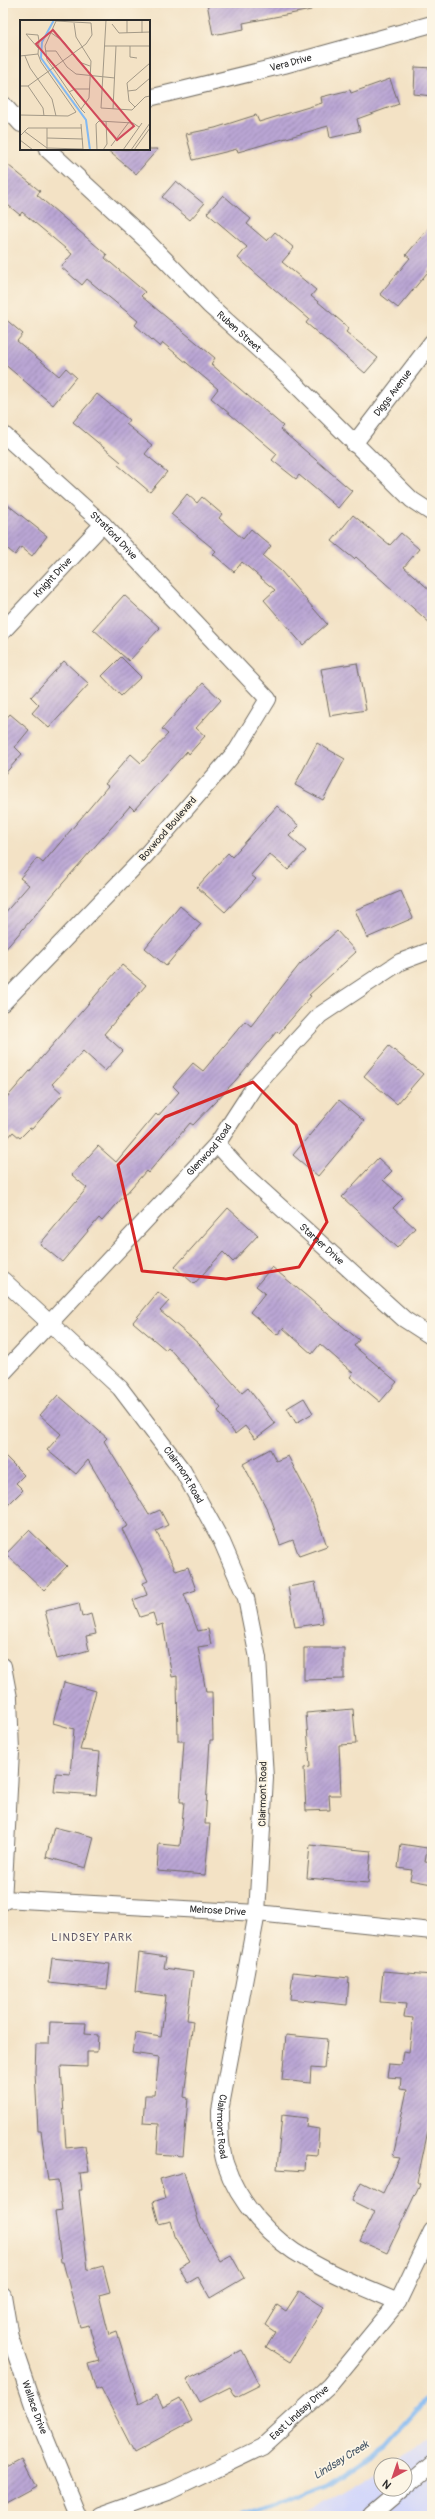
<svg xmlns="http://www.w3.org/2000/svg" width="435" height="2519" viewBox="0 0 435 2519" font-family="Pangolin,sans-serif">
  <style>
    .built { fill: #d4d8f9 }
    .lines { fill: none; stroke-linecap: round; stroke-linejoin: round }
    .stream { stroke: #83b9f2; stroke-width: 5 }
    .building { fill: url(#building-hatch) }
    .street-casing { stroke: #716b61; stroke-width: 18 }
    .street { stroke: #fff; stroke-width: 16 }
    .marked { fill: none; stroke: #d62828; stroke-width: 3; stroke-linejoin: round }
    .labels { text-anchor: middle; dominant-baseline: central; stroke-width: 3.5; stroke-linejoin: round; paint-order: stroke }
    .street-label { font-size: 10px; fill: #2b2b2b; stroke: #fcf5e5 }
    .neighbourhood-label { font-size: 11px; letter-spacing: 1px; fill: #5d5666; stroke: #fcf5e5 }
    .water-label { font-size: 11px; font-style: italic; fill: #455667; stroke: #fcf5e5 }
    .inset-river { fill: none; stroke: #83b9f2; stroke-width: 2 }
    .inset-road { fill: none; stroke: #a39987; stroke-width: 1 }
    .view { fill: #d1495b; fill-opacity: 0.15; stroke: #d1495b; stroke-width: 2 }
    .inset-edge { fill: none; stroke: #2b2b2b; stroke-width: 2 }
  </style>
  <defs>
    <pattern id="building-hatch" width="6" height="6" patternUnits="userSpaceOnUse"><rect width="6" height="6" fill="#baa6d4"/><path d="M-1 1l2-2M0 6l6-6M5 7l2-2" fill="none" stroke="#9787ac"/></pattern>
  </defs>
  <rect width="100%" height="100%" fill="#fcf5e5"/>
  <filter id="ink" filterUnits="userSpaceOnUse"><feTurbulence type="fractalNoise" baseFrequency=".025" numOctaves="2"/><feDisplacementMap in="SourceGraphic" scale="8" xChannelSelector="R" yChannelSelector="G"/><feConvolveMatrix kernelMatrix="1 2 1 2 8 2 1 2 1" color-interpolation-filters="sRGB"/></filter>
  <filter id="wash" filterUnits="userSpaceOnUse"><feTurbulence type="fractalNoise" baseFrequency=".012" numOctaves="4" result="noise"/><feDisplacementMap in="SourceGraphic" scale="16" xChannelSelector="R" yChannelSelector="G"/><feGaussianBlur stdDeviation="0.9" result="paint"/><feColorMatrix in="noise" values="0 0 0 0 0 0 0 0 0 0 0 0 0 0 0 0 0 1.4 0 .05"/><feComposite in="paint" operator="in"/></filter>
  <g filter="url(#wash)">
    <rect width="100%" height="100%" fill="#f3e2c5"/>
    <path class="built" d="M432,2439V2516H301L381,2469V2489H405V2465H388Z"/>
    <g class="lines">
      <path class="stream" d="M243,2516L325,2485L386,2444L432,2393"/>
    </g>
    <g id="blocks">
      <g class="building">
        <path d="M207,3H311V10L243,23L244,29L213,35Z"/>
        <path d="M415,67L432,68V96L414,94Z"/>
        <path d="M390,79L399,104L357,119L360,131L330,138L328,126L238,152L237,149L193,160L186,134L215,128L256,115L259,122L322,103L321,97L350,90L351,93Z"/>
        <path d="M106,149H158L136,174Z"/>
        <path d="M3,161L40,191L37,195L107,255L105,258L145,292L141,296L215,358L211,364L283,426L280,429L352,491L338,508L299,475L296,479L272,460L277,454L211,398L218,389L163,343L160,347L135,325L138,321L87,279L82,285L61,267L72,254L22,212L20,215L3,201Z"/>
        <path d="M176,181L204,204L190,220L162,197Z"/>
        <path d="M223,195L251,219L247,224L267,241L275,232L294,248L282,262L316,290L311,296L349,328L346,332L378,358L365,373L306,323L309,319L238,258L247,247L207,213Z"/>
        <path d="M432,224V267L398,308L380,294L410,258L406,255Z"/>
        <path d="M3,317L23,334L17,341L59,376L66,368L76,377L53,405L3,363Z"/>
        <path d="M97,394L129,420L126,424L152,445L145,454L167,472L150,492L118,465L121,462L73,422Z"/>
        <path d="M187,494L197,503L202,497L222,514L219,518L243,539L251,529L271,546L263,556L281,571L327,624L303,645L264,600L275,590L242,562L234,572L213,554L216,551L171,514Z"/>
        <path d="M3,501L47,536L32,556L21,547L15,555L3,545Z"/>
        <path d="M353,515L390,545L401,533L419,549L404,567L432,592V625L356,557L354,559L332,541Z"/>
        <path d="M124,595L160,628L129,661L93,629Z"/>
        <path d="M121,657L141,677L121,696L102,676Z"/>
        <path d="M64,661L89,684L49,728L32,713L39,705L31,697Z"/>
        <path d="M357,663L366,710L330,716L321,669Z"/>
        <path d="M203,683L221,700L196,728L205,736L189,754L187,751L134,810L130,806L3,952V915L29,885L20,878L37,858L43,863L108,786L105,784L131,754L141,763L168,734L162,729Z"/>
        <path d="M10,714L29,730L15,747L22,754L3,776V722Z"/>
        <path d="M317,743L345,759L323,800L295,785Z"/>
        <path d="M277,806L299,826L289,836L306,851L288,870L269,854L251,875L256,879L225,912L197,887L228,853L232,857Z"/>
        <path d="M401,891L413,918L367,938L355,910Z"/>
        <path d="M180,906L201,924L166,966L145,948Z"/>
        <path d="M337,931L356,952L309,995L311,996L279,1033L277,1031L235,1081L193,1125L190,1123L148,1173L146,1171L102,1221L99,1218L62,1262L40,1244L87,1188L72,1175L98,1146L116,1162L156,1114L158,1116L179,1092L173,1086L193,1063L203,1071L245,1021L251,1026L300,964Z"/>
        <path d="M122,965L146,985L104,1034L123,1051L105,1071L83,1051L52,1084L63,1094L32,1129L30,1128L20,1138L13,1132L3,1144V1102Z"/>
        <path d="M389,1046L423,1074L397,1104L364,1076Z"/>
        <path d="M339,1100L364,1121L318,1176L293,1155Z"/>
        <path d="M378,1158L392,1171L383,1180L403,1198L393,1208L415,1228L397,1248L342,1197Z"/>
        <path d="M228,1208L258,1235L233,1262L223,1252L194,1284L175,1267Z"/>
        <path d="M272,1267L359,1340L354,1346L397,1382L380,1402L350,1377L353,1373L320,1344L312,1354L283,1328L277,1335L250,1312L265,1293L256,1286Z"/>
        <path d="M158,1292L169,1301L160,1311L199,1344L242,1393L248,1388L275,1424L255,1439L245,1426L235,1434L218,1411L221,1408L168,1347L166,1350L133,1322Z"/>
        <path d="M58,1395L107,1438L104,1441L149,1515L160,1510L168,1525L156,1531L176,1571L188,1567L196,1590L184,1594L198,1631L208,1629L211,1645L198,1647L206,1692H212L213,1740H210L205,1824H210L205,1875L157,1871L159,1844L180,1846L184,1802H180L184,1741H178L177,1676L172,1677L163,1624L157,1626L153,1613L140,1617L133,1600L147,1595L143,1583L148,1581L122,1529L128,1526L88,1460L76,1474L47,1450L61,1434L40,1415Z"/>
        <path d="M304,1398L313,1413L296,1423L287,1408Z"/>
        <path d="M270,1449L276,1461L288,1456L310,1498L327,1546L299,1556L293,1540L280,1545L268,1511L243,1464Z"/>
        <path d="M3,1454L24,1475L16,1483L23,1490L3,1510Z"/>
        <path d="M29,1530L67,1566L44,1590L6,1554Z"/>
        <path d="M315,1582L323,1623L295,1627L288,1587Z"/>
        <path d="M79,1603L82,1617L91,1614L96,1634L86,1636L89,1650L57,1659L45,1611Z"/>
        <path d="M304,1648H344V1679L304,1680Z"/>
        <path d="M64,1682L96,1691L80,1750L100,1752L96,1795L54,1792L56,1773L70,1774L74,1729L53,1723Z"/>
        <path d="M353,1709L356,1744L339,1745L341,1795H329L330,1810L306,1811L304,1768L310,1767L306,1713Z"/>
        <path d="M54,1827L94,1837L86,1868L46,1857Z"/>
        <path d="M401,1844L427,1848L425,1862L432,1863V1884L410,1880L412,1870L398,1868Z"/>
        <path d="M310,1845L371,1851L368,1883L307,1878Z"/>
        <path d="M139,1953L166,1957L164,1968L193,1972L187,2020L193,2021L184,2097L188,2098L183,2156L157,2154L159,2124L143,2123L145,2095H155L159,2057L132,2053L135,2033L161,2037L166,1996L135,1992Z"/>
        <path d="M52,1958L110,1964L107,1989L49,1983Z"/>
        <path d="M383,1971L432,1975L430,2040H432V2112L417,2182L420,2184L387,2253L360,2241L374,2212L352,2201L361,2182L383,2193L400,2158L393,2157L407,2090L400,2089L401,2078L387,2077L389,2064L401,2065L403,2051L409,2052L413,2018L404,2017L406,2004L380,2002Z"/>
        <path d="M293,1972L349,1978L347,2005L290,1999Z"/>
        <path d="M50,2022L86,2023L85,2034L98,2035L97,2052H87V2067L61,2066L66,2148L85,2146L89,2172L80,2173L82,2190H79L88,2270L103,2266L110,2292L99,2295L109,2335L117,2332L139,2404L157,2395L163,2407L180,2398L192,2421L134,2452L101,2388L96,2390L88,2364L99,2361L89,2325L80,2327L63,2262H61L55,2211L62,2210L58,2180L48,2181L41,2131H38L35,2072L36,2044H49Z"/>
        <path d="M286,2035L327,2039L324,2069L311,2068L310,2083L282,2080Z"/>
        <path d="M282,2115L307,2118L306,2127L319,2129L317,2155L305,2154L304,2171L277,2169Z"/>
        <path d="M184,2172L199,2223L220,2261L231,2255L244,2278L210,2298L198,2277L188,2283L179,2267L190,2261L175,2236L171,2221L159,2224L153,2202L165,2198L160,2179Z"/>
        <path d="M299,2291L324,2307L290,2362L266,2347L275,2332L265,2325L277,2305L286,2311Z"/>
        <path d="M242,2350L260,2385L236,2397L230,2387L200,2402L187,2379Z"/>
        <path d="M22,2459L36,2486L3,2504V2469Z"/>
      </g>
    </g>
  </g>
  <g filter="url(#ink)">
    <use href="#blocks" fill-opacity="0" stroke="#716b61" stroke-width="1"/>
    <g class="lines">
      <defs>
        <g id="street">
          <path id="s1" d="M149,98L284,65L432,24"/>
          <path d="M3,104L21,124"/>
          <path id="s2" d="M47,149L146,240L209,305L278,367L412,500L432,513"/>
          <path id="s3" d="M3,434L103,524L268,699L237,750L145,856L3,1003"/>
          <path id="s4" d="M354,444L432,342"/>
          <path id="s5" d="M3,631L103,524"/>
          <path id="s6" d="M217,1144L246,1176L404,1319L432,1337"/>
          <path id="s7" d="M3,1280L120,1388L183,1471L222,1542L246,1598L258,1658L265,1778L257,1913L220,2111C220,2129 220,2146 225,2163C238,2203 271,2240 308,2260C336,2277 368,2289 398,2302"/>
          <path id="s8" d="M3,1373L217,1144L254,1087L320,1015L400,962L432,950"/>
          <path d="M3,1666L9,1698L11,1752L3,1902"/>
          <path id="s9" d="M3,1899L257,1913L432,1931"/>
          <path id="s10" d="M3,2295L10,2337L36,2414L78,2516"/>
          <path d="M405,2487L432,2464"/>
          <path id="s11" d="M100,2516L170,2491L262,2447L329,2386L398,2302L432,2231"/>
          <path d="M371,2516L403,2489"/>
        </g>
      </defs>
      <use href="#street" class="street-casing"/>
      <use href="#street" class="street"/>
    </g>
  </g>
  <path class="marked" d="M253,1082L296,1125L327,1222L299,1267L226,1279L142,1271L118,1165L165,1117Z"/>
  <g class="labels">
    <g class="street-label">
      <text stroke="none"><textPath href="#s1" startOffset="146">Vera Drive</textPath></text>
      <text stroke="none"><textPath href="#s2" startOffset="265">Ruben Street</textPath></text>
      <text stroke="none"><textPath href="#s4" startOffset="64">Diggs Avenue</textPath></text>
      <text stroke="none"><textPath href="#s3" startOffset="150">Stratford Drive</textPath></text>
      <text stroke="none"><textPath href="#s5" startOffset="73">Knight Drive</textPath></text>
      <text transform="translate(168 829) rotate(-49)">Boxwood Boulevard</text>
      <text stroke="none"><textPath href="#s8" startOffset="304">Glenwood Road</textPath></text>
      <text stroke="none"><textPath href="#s6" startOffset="145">Starner Drive</textPath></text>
      <text stroke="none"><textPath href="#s7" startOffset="267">Clairmont Road</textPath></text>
      <text transform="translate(263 1794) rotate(-89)">Clairmont Road</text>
      <text stroke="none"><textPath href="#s9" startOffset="215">Melrose Drive</textPath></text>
      <text stroke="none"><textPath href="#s7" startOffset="939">Clairmont Road</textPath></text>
      <text stroke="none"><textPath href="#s10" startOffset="117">Wallace Drive</textPath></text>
      <text stroke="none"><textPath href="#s11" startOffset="227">East Lindsay Drive</textPath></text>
    </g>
    <g class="neighbourhood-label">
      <text x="92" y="1937">LINDSEY PARK</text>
    </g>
    <g class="water-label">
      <text transform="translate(341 2460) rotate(-32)">Lindsay Creek</text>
    </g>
  </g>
  <g transform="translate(20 20)">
    <rect width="130" height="130" fill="#f3e2c5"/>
    <path class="inset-river" d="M34,0L22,22L21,38L66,100L70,130"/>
    <path class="inset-road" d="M86,0L81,88L112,90L125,77L130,76M54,3L56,17L71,41L69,78L61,89M92,4L99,13L130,12M30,12L44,22L59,42L70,46M107,13V0M122,13V0M84,26H130M110,26V37L117,38M25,31H36L47,47L56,54L95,58M0,36L18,34M5,36L10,48L32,79L36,96M0,66H8L33,48L66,24L72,15L71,3L36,1L25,26L27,40L33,48L61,89L65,93M8,66L23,88L24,96M108,71L116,70L130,58M49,72L55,69H69M115,87L109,81L107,63L130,43M93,89L96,26M0,95L48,96L56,92L21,42L18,34L19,21L18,15L6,14L18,28M61,104L63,129M4,111L27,128L63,129M0,116L8,108H61M27,118L63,119M0,120L13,130M91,126L109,102M27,129V108M77,130L76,104L79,101L113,103L119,107M83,130L87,124L86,101M103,130L122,103M111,130L130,103M114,130L130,108"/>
    <path class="view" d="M33,10L114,106L97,120L16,24Z"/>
    <rect width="130" height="130" class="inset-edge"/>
  </g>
  <rect width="435" height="2519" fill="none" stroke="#fcf5e5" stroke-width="16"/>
  <g transform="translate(393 2477) rotate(220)"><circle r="19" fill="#fcf5e5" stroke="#a8a49b"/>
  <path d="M0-3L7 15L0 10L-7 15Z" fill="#d1495b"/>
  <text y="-6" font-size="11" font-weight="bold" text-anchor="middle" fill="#2b2b2b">N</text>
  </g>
</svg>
